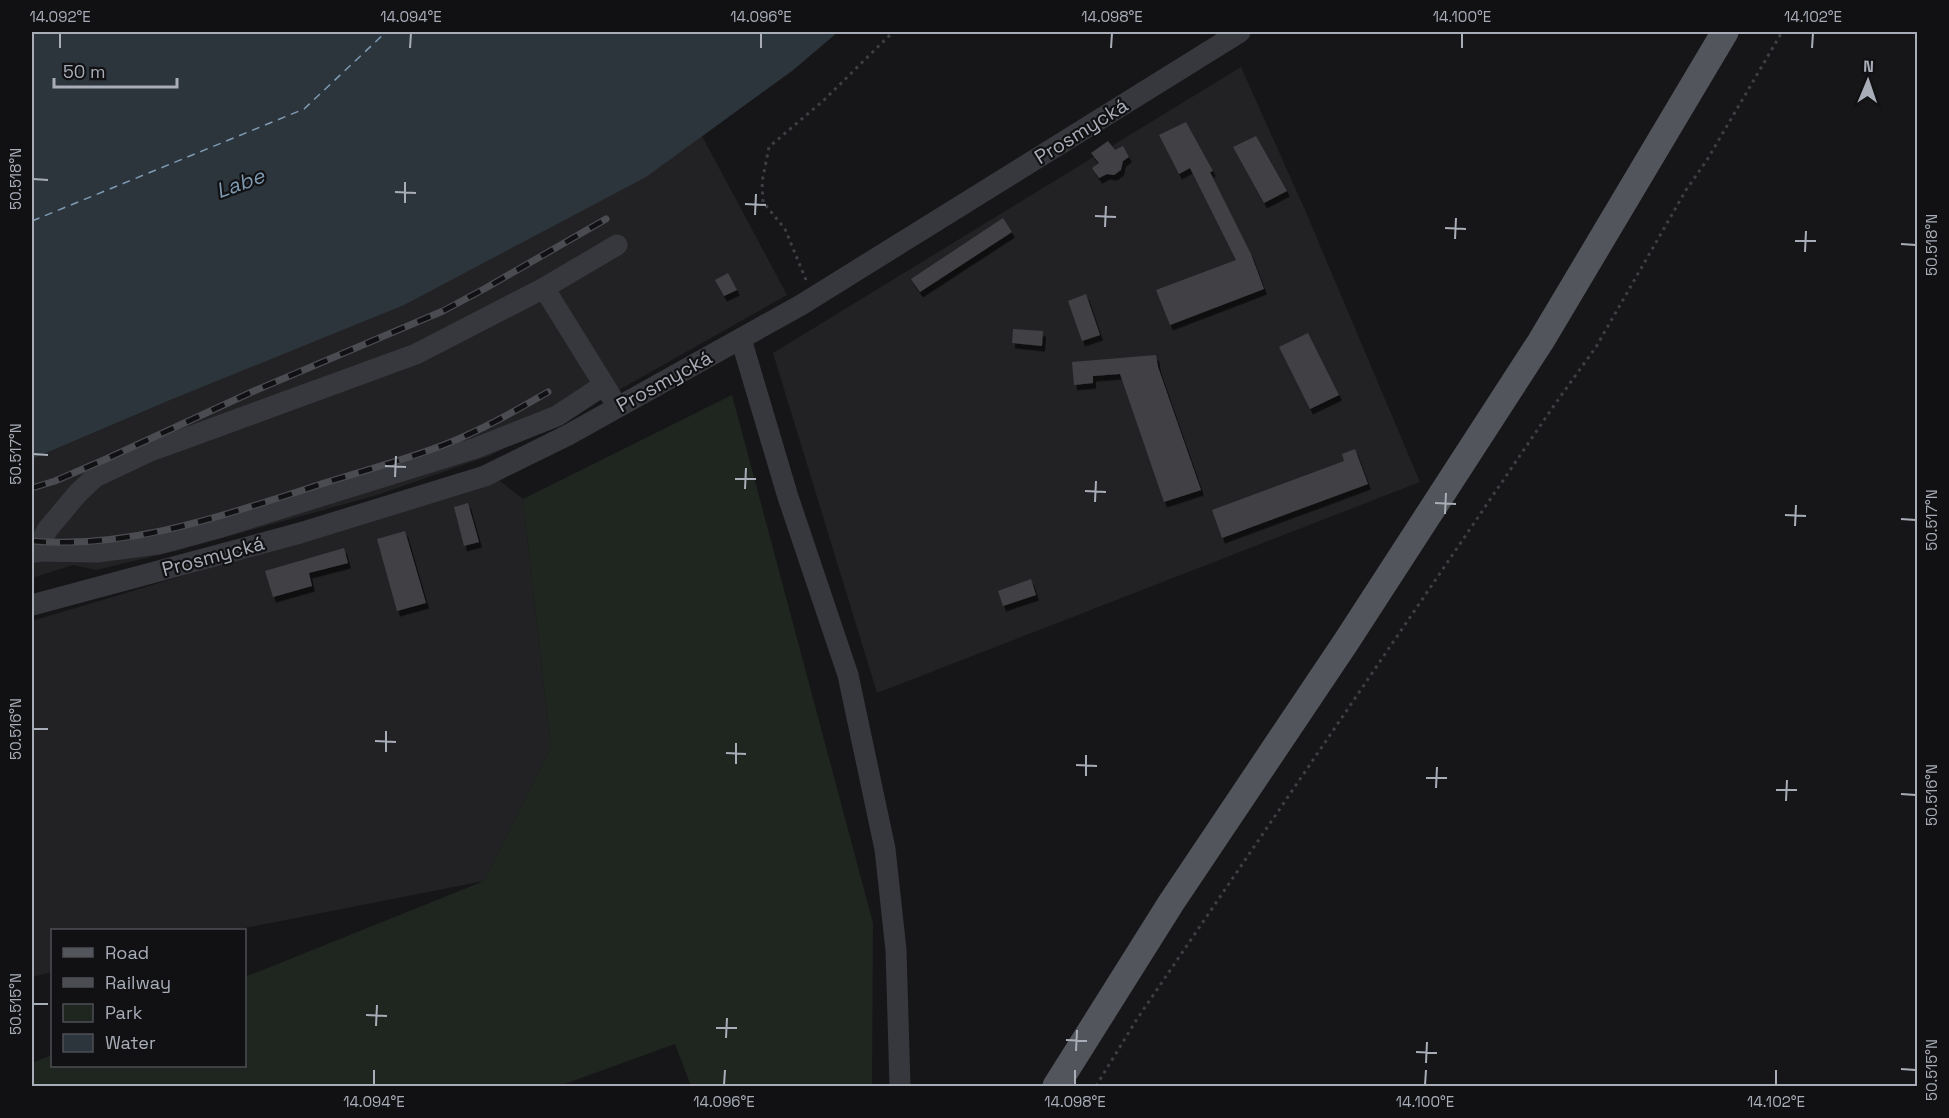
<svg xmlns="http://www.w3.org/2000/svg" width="1949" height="1118" viewBox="0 0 1949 1118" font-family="'Space Grotesk',sans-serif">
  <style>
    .built { fill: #222225 }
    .green { fill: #1e261f }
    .water { fill: #2c353c }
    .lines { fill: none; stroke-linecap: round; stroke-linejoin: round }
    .ferry { stroke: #7f9bb3; stroke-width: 1.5; stroke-dasharray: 8 6; stroke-linecap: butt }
    .building { fill: #404145; filter: url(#shadow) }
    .path { stroke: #3d3f44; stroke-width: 3; stroke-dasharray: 3 4.5; stroke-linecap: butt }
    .minor { stroke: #37383d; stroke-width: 21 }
    .major { stroke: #53555c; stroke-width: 27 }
    .rail-casing { stroke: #4a4c52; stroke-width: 7 }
    .rail { stroke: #111113; stroke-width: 4.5; stroke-dasharray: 14; stroke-linecap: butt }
    .ticks { fill: none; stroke: #a8adb8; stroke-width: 2 }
    .labels { text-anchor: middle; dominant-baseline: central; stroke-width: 4.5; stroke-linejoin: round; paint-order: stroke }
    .street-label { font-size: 20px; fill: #a8adb8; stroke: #111113 }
    .water-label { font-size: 21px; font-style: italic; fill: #7f9bb3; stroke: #111113 }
    .neatline { fill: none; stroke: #a8adb8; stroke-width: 2 }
    .ticks-label { font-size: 15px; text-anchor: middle; fill: #a8adb8 }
  </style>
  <defs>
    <filter id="shadow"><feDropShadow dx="3" dy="5.5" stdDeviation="0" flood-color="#0009"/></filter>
  </defs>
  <rect width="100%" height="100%" fill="#161618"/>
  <g class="built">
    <path d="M1241,67L1305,210L1420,482L877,693L773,353Z"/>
    <path d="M702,136L787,295L594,404L489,456L377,495L176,551L96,570L73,565L32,578V459L175,398L646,176Z"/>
    <path d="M500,481L523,499L551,748L484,881L235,930H52V972L32,977V621Z"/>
  </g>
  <path class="green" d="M732,395L873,923L872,1086H691L675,1044L559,1086H32V1063L52,1055V1066H244L245,977L484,881L551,748L523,499Z"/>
  <path class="water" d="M32,32H838L792,71L646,177L404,305L175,398L32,459Z"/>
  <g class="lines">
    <path class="ferry" d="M32,221L304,109L386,32"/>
  </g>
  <g class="building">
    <path d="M1186,122L1213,171L1210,172L1251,254L1264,289L1170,325L1156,290L1236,260L1190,168L1179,174L1159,135Z"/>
    <path d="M1256,136L1287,191L1264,203L1233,147Z"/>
    <path d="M1108,141L1115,150L1123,146L1129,157L1123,161L1121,170L1114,175L1107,174L1099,178L1092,168L1099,163L1091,153Z"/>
    <path d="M1003,218L1012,232L920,292L911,279Z"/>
    <path d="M728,273L737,290L724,296L715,280Z"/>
    <path d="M1086,294L1100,335L1082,341L1068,301Z"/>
    <path d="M1013,329L1043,331L1042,346L1012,343Z"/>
    <path d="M1308,333L1339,395L1310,409L1279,347Z"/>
    <path d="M1156,355L1158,367L1201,490L1164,502L1120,374L1093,376V383L1074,385L1072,362Z"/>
    <path d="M1355,449L1368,484L1222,538L1212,510L1344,461L1342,454Z"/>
    <path d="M468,503L479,542L464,546L454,507Z"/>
    <path d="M405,531L426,603L397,611L377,539Z"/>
    <path d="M344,548L348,563L309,573L312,586L273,597L265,571Z"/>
    <path d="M1031,579L1036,595L1003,606L998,591Z"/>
  </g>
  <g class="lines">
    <g class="path">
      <path d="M806,280L785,229L763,202L762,182L769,147L824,100L893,32"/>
      <path d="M1096,1086L1137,1019L1555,404L1596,347L1686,190L1707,160L1782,32"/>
    </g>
    <g class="minor">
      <path d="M544,288L611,396"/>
      <path d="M741,339L788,497L848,675L885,849L896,950L900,1086"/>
      <path d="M32,551L97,552L158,544L221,527L476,448L557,416L604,385"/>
      <path d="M36,552L47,530L78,493L95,477L148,452L416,354L544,288L617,245"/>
      <path d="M32,605L300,533L485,476L568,435L801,305L1240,32"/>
    </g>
    <path class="major" d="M1056,1086L1171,903L1346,642L1541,341L1725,32"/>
    <defs>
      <g id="rail">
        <path d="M32,488L55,481L106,459L254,391L443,311L484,289L606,219"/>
        <path d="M32,541C126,549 215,518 303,490C350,474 400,462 446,444C482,430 515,411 548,392"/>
      </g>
    </defs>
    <use href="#rail" class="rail-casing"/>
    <use href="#rail" class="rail"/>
  </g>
  <path class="ticks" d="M60,48V33M410,48L411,33M761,48V33M1111,48L1112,33M1462,48V33M1812,48L1813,33M33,179L48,180M395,192L416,193M405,203V182M745,204L766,205M755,215L756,194M1095,216L1116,217M1105,227L1106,206M1445,228L1466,229M1455,239L1456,218M1795,241H1816M1901,244L1916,245M1805,252L1806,231M33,454L48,455M385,466L406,467M395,477L396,456M735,479H756M745,489L746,468M1085,491L1106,492M1095,502L1096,481M1435,503L1456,504M1445,514L1446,493M1785,515L1806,516M1901,519L1916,520M1795,526L1796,505M33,729H48M375,741L396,742M386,752V731M726,753L746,754M736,764V743M1076,765L1097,766M1086,776V755M1426,778H1447M1436,788L1437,767M1776,790H1797M1901,794L1916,795M1786,801L1787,780M33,1004H48M366,1015L387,1016M376,1026L377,1005M716,1028H737M726,1038L727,1018M1066,1040L1087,1041M1076,1051L1077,1030M1416,1052L1437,1053M1426,1063L1427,1042M1901,1069L1916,1070M374,1085V1070M724,1085L725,1070M1075,1085V1070M1425,1085L1426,1070M1776,1085V1070"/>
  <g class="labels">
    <g class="street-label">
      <text transform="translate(1081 131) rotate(-32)">Prosmycká</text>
      <text transform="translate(664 381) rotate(-29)">Prosmycká</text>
      <text transform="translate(213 556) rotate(-15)">Prosmycká</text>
    </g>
    <g class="water-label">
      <text transform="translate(240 183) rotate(-20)">Labe</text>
    </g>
  </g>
  <rect width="1949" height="1118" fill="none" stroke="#111113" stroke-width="66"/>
  <rect x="51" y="929" width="195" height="138" fill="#111113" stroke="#4d4f55" stroke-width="1.5"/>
  <rect x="63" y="948" width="30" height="9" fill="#53555c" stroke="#4d4f55" stroke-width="1.5"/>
  <text x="105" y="959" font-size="18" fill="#a8adb8">Road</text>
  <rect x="63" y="978" width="30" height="9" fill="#4a4c52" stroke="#4d4f55" stroke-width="1.5"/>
  <text x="105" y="989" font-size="18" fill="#a8adb8">Railway</text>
  <rect x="63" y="1004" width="30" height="18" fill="#1e261f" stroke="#4d4f55" stroke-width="1.5"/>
  <text x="105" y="1019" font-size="18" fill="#a8adb8">Park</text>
  <rect x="63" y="1034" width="30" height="18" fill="#2c353c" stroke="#4d4f55" stroke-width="1.5"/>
  <text x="105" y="1049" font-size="18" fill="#a8adb8">Water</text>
  <g transform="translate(1868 81) rotate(2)" stroke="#111113" stroke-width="4.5" paint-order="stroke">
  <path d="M0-4.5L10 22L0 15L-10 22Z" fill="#a8adb8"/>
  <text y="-9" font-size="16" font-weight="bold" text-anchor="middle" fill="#a8adb8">N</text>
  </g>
  <path d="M54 78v9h123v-9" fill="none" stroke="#a8adb8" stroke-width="3"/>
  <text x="63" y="78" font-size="18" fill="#a8adb8" stroke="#111113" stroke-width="4.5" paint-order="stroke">50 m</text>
  <rect x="33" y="33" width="1883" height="1052" class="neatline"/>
  <g class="ticks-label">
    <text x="60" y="22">14.092°E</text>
    <text x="411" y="22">14.094°E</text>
    <text x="761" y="22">14.096°E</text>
    <text x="1112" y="22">14.098°E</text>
    <text x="1462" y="22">14.100°E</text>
    <text x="1813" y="22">14.102°E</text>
    <text transform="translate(16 179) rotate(-90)" y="5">50.518°N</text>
    <text transform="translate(1932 245) rotate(-90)" y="5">50.518°N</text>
    <text transform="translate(16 454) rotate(-90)" y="5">50.517°N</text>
    <text transform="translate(1932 520) rotate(-90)" y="5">50.517°N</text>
    <text transform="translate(16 729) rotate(-90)" y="5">50.516°N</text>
    <text transform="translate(1932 795) rotate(-90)" y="5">50.516°N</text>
    <text transform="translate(16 1004) rotate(-90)" y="5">50.515°N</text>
    <text transform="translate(1932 1070) rotate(-90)" y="5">50.515°N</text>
    <text x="374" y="1107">14.094°E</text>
    <text x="724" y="1107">14.096°E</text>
    <text x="1075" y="1107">14.098°E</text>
    <text x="1425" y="1107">14.100°E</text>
    <text x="1776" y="1107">14.102°E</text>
  </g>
</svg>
